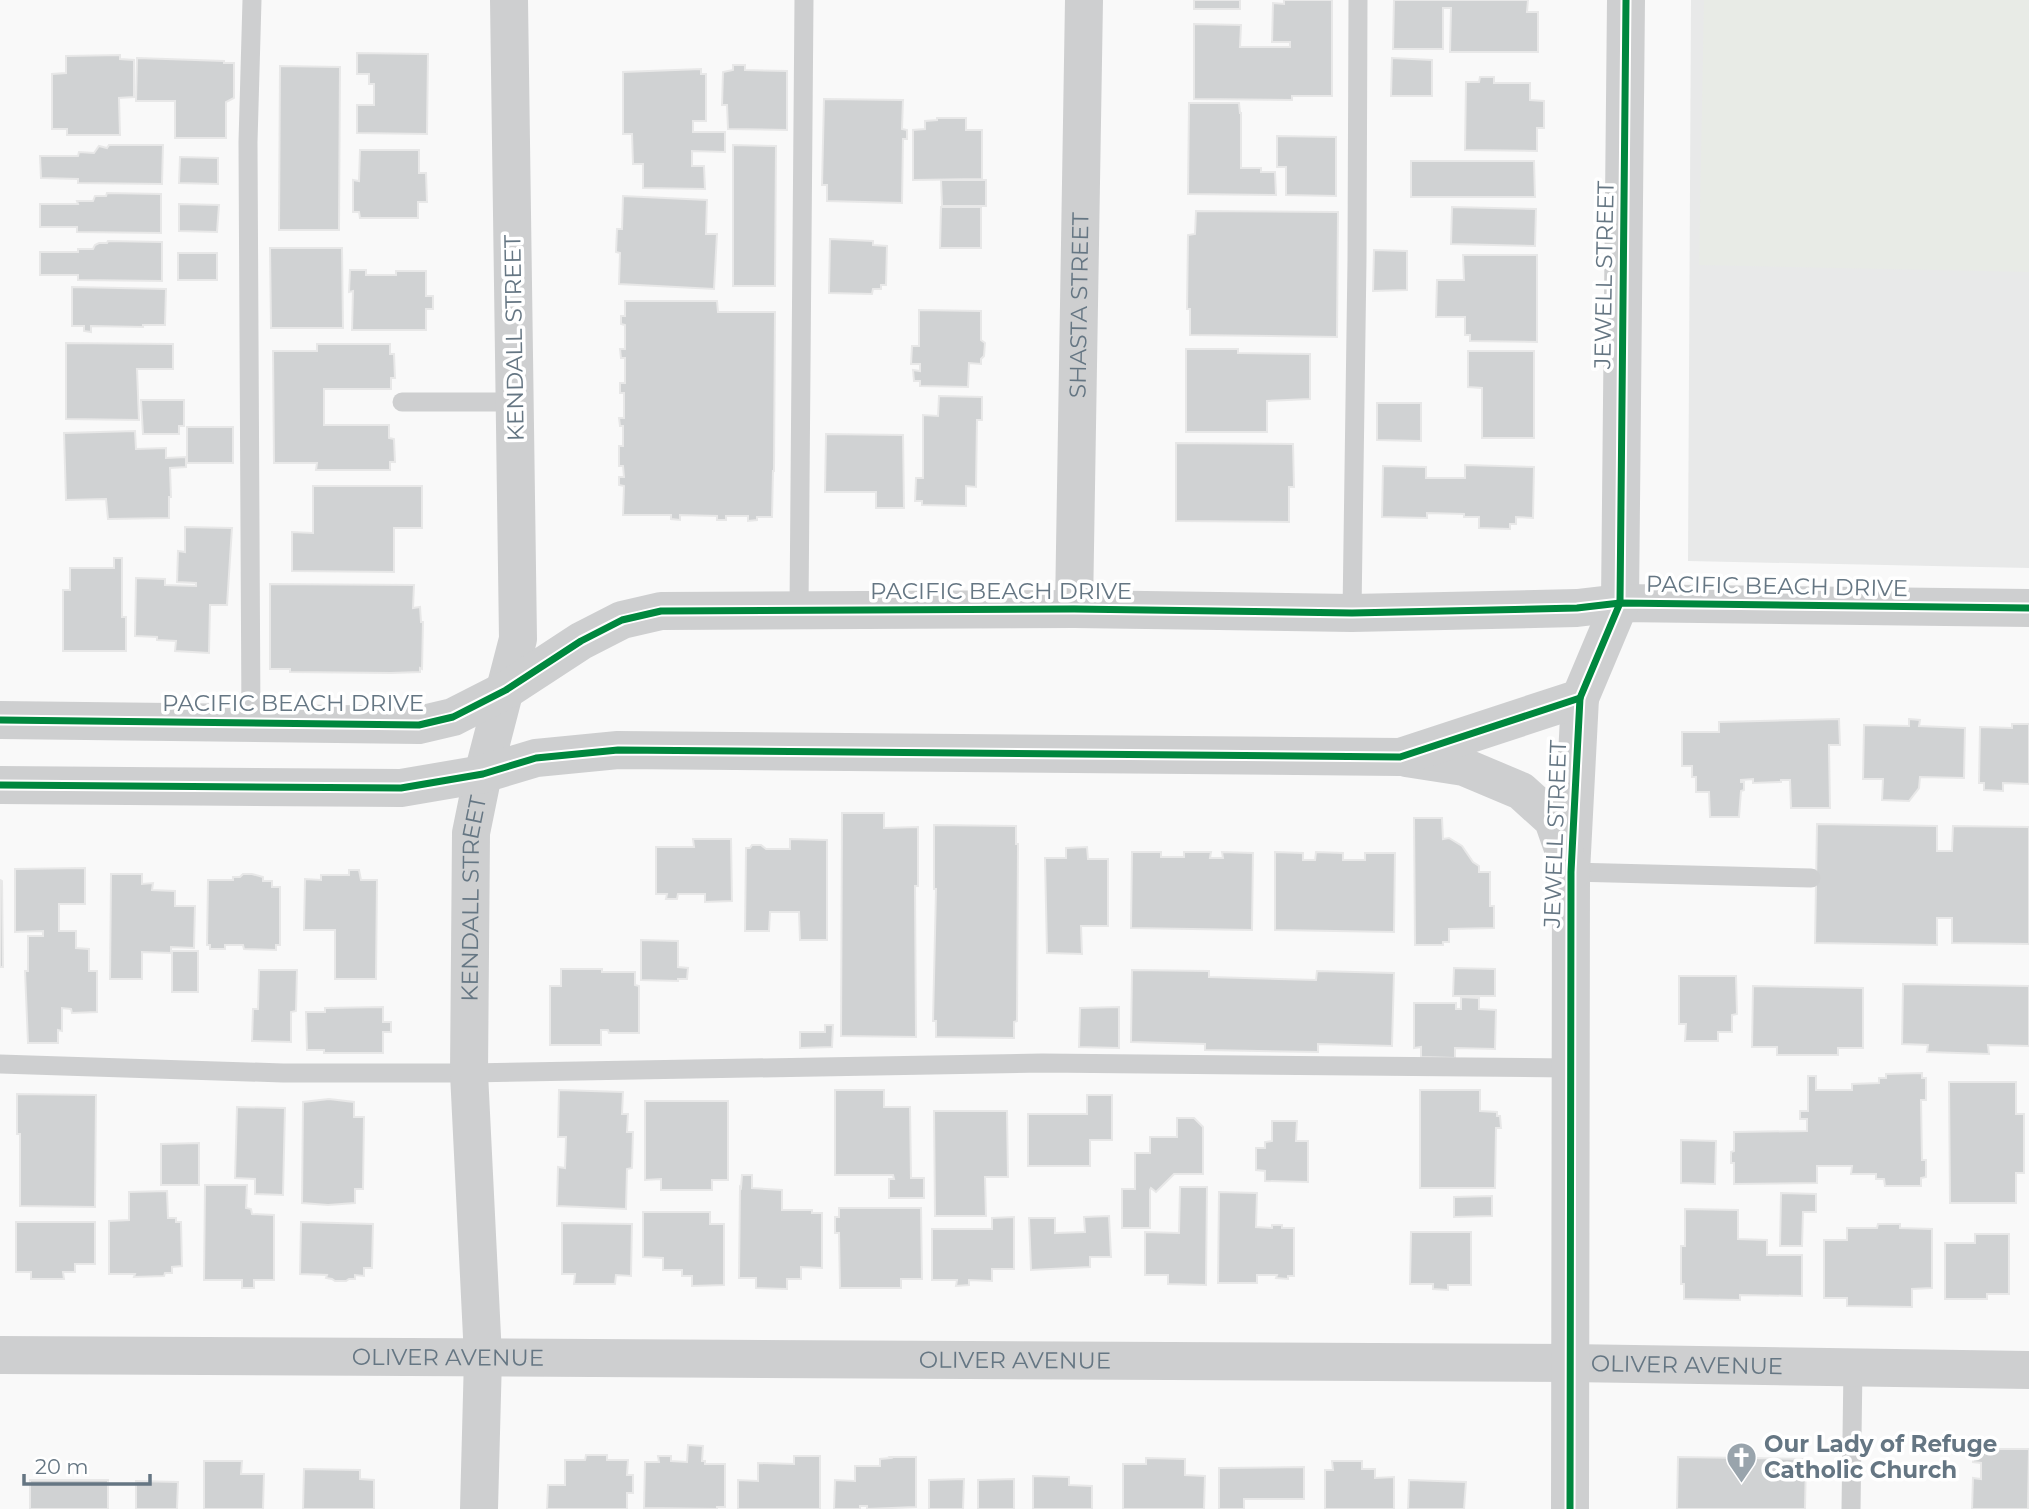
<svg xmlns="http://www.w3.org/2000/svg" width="2029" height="1509" viewBox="0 0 2029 1509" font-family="Montserrat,sans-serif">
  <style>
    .built { fill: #e8e9e9 }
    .green { fill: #e8ebe6 }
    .building { fill: #d0d2d3; stroke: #e8e8e8; stroke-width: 2 }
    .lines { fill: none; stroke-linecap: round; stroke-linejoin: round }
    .service { stroke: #cecfd0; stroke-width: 19 }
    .minor { stroke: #cecfd0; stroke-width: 38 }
    .tertiary { stroke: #cecfd0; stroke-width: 38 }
    .cycleway-casing { stroke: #fff; stroke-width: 11 }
    .cycleway { stroke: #00873e; stroke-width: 7 }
    .labels { text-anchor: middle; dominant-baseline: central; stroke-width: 7; stroke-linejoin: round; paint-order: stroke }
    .street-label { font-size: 23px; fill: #657683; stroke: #fff }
    .poi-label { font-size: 23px; font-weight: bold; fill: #657683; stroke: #fff; text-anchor: start }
  </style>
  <rect width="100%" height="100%" fill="#f9f9f9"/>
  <path class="built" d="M1691,0H2029V568L1688,561Z"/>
  <path class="green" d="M1704,0H2029V272L1699,265Z"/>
  <g class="building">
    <rect x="1194" y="0" width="46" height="9"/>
    <path d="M1284,0H1332V96H1292V100L1194,99V24L1241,25L1240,47H1290V42H1272L1273,3L1284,4Z"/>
    <path d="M1394,0H1528L1527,12H1538V52H1450L1451,8H1443V49H1393Z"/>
    <path d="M357,53L428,54L427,134L357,133V105H374V84H369V74H357Z"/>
    <path d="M120,55V59L134,60V97L119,98L120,135H67V129H52V74L66,73V56Z"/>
    <path d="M137,58L224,61V63H234V98L226,102V138H175V101H136Z"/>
    <path d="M1392,58L1432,60V96H1391Z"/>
    <path d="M733,65H745V70L787,71V130L728,129L727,105H722L723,72L733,70Z"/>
    <path d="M280,66L340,67L339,230H279Z"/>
    <path d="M701,69V74H706V121H693V132H725V152L692,151V166H704L705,189L643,188V164H633L632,134H623V72Z"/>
    <path d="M1480,77H1494V83H1530V100L1544,101V128H1537V151L1465,150L1466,82H1479Z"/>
    <path d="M824,99L903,100L902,129L907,130V139H903L902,203L827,201V185H822Z"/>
    <path d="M1189,103H1239L1240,113H1241V168H1261V172H1275L1276,195L1188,194Z"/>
    <path d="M937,118H966V130H982V179L913,180V130L925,129V121L937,120Z"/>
    <path d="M1277,136L1336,137V196L1286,195V167H1277Z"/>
    <path d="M109,145H163L162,184L78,183V179L41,178L40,156H78L79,152L94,153L99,146L107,148Z"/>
    <path d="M733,145L776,146L775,286H733Z"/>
    <path d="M360,150H419V173H426L427,202H418V218H360L359,212H353V180L359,181Z"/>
    <path d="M180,157L218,158V184L179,183Z"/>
    <path d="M1411,161H1534L1535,197H1411Z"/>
    <path d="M941,180H986V206H942Z"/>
    <path d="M107,193L161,194V233L77,232V227H40V204H78L77,201H93L95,196H106Z"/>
    <path d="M623,196L707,200L706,234H717L714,289L619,284L620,253L616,252L617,229H622Z"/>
    <path d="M179,204L219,205L217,232L179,231Z"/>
    <path d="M941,207H981V248H940Z"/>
    <path d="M1452,207L1536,209L1535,246L1451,244Z"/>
    <path d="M1196,211L1338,212L1337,337L1190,335V309H1187L1188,235L1195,234Z"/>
    <path d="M830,239L873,241V245L887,246L886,285H881V289H873L872,294L829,293Z"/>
    <path d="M108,241L162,242V281L78,280V275H40V252H78V249H93L95,245L99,243H107Z"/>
    <path d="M270,248H342L343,328H271Z"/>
    <path d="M1374,250L1407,251V290L1373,291Z"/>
    <rect x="178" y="253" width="39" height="27"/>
    <path d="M1463,255H1537V342L1470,341V335H1465V317H1436L1437,280H1464Z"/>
    <path d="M350,270H366V275H396V271H426V296H433V309H426V330H352L353,291L349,292Z"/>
    <path d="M72,287L166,289L165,325H143V327L91,326V332L84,331V326H72Z"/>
    <path d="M625,301H717L718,312H775L774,471H773L772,517H757V520L748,521V516H726V520H717V516L680,515V520L671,519V515H623L624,486L619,485V477H624L623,466H619V446H623V426H620L619,418H624V393H620V383H625V358H621L620,349H625V325L621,324V316H625Z"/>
    <path d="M919,310L981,311V340L985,343L984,356L981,359V364L969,363L968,387L920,386V381H914L913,370L920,371V364H911L912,346H919Z"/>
    <path d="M66,343L173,344V369H137L139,420L66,419Z"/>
    <path d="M317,344H390V354H394L395,378H391V389H324V425H389V438L394,439L395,462H390V470H316L317,463H274L273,351H317Z"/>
    <path d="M1186,349H1238V353L1310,354V399L1267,401V432H1186Z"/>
    <path d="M1468,351H1534V438H1482V388L1468,387Z"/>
    <path d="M939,396L982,397V420H977L976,487L966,486V506L922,505V501H915L916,478H923V415L938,416Z"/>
    <path d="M141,400H184V426H179V434H143Z"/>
    <path d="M1377,403H1421V441L1377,440Z"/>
    <rect x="187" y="427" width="46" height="36"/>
    <path d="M135,431L136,449L166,448V458L186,457V467L170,468L171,497H169V518L108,519L106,499L66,500L64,433Z"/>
    <path d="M826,434L903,435L904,508H876V492H825Z"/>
    <path d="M1176,443L1293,444L1294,487H1289V522L1176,521Z"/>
    <path d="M1465,465L1534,467L1533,518L1516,517V524H1510V529L1479,528V517H1464V514L1427,513V518L1382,517L1383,466L1426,467V478H1465Z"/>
    <path d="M313,486H422V528H394V572L292,571V532L313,533Z"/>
    <path d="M185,527L232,528L227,605H210L209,653L175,651L176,641L157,640V637L135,636L136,578L165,579V585L196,586V583L177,582L178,551L185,552Z"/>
    <path d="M114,558H122V617H126V651H63V590H70V568H114Z"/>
    <path d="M270,584L414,585L413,608L420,607L421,622H423L422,669L420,668V672L391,673L290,672V669H270Z"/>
    <path d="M1839,719L1840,745H1829L1830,808H1791L1790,780H1781V782L1753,783V779L1741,780V782H1744V790L1741,791L1739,817H1710L1709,792H1696V777H1692V766H1682V732H1719V722Z"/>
    <path d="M1909,719L1920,720L1919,726L1965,728L1964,778L1920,777L1919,788L1909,801L1882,800L1883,779H1863L1864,725L1909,726Z"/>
    <path d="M2012,724H2029V784L2003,783V791L1984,790V783H1979L1980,727L2012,728Z"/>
    <path d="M842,813H884V828L918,827V886H915L916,1037L841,1036Z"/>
    <path d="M1414,818H1442L1443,839L1449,838L1462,846L1473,862L1479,866V872H1490V906H1494V928L1449,929V942H1443V945H1415Z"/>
    <path d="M1817,824L1937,826V851H1952L1953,826L2029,827V944L1952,943V918H1937V945L1815,943Z"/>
    <path d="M934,825L1016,826V844H1018L1017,1021L1014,1022V1038L936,1037V1021H933L936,889H934Z"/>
    <path d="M693,839H731L732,901L705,902V894H678L677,899H666L667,894H656V847H694Z"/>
    <path d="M790,839L827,840V940H800L799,912H770L769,931H745L746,848H750L752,845H761L766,849H790Z"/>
    <path d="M1087,847L1088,859H1108V926H1081L1082,954L1047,953L1045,858H1066V848Z"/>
    <path d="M1132,852H1161V857H1184V852H1211L1210,858H1223L1222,852L1253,853L1252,930L1131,928Z"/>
    <path d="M1275,852L1303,853V860H1315L1316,852L1343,853V860H1365V853H1395L1394,932L1275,930Z"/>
    <path d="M85,868V904H59V931H76V948L89,949V971H97V1012L72,1013L71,1009L62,1008V1031L58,1030V1043H28L25,971H28V936H43V931L15,932V869Z"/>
    <path d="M349,870H359L361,880H377L376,979H335V930H304L305,879L321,880V875H349Z"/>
    <path d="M111,874H142V884L153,883L152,890L175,891V906H195L194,948L171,947V953L142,952V979H110Z"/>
    <path d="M243,874H252L263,877V881H272V887H280V945H276V950L244,949L243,945H225V949H210V945H207L208,880H233V877H240Z"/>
    <path d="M0,880L2,881L3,967H0Z"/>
    <path d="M641,940L678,941V967L688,968L687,979H678V981L641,980Z"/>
    <rect x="172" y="951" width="26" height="41"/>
    <path d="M1454,968L1495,969V996H1453Z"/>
    <path d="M561,969H602V972H635V985L639,986V1033H609L608,1030H601V1045H550V986H561Z"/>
    <path d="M259,970H297L296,1011L291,1012V1042L252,1041L253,1009H258Z"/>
    <path d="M1132,970L1209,971V977L1316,980L1317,971L1394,973L1392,1046L1318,1044V1052L1205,1050V1044L1131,1042Z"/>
    <path d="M1679,976H1736L1737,1014L1732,1015V1032H1718V1041H1685L1686,1024H1679Z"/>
    <path d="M1903,984L2029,986V1046L1988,1045L1989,1054L1927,1052L1928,1045L1902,1044Z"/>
    <path d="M1753,986L1863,988V1048H1838V1055H1777V1047H1752Z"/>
    <path d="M1461,997L1479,998V1009L1496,1010L1495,1049L1455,1048V1058L1421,1057V1047L1414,1048V1003H1456V1009H1461Z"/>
    <path d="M383,1007V1022H391V1032H383V1053H324V1050H307L306,1012H325V1008Z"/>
    <path d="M1119,1007V1048L1079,1047L1080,1008Z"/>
    <path d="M825,1025H833L832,1047L800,1048V1032H825Z"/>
    <path d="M1922,1073V1078H1926V1100H1921L1922,1160H1926V1177L1921,1178V1186H1885L1884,1179H1876V1174H1851L1852,1166H1817V1183L1734,1184V1163H1731V1152L1734,1151V1132L1807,1131V1119H1800V1111H1808V1076H1816V1090H1852V1084L1879,1083V1078H1886V1074Z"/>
    <path d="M1949,1082H2016V1114H2024V1173H2016V1203H1950Z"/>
    <path d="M559,1090L623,1092L622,1114H628L627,1132H633L632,1168L627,1169L626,1209L557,1206L558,1167L565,1168L566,1137H558Z"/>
    <path d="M835,1090H884V1107H910L911,1178H924V1198H889V1179H894L893,1175H835Z"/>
    <path d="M1420,1090H1480V1111L1497,1112V1116H1500L1501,1128H1496L1495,1188H1420Z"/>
    <path d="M17,1094L96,1095L95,1207L20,1206V1134H17Z"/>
    <path d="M1087,1095H1112V1140H1090V1166H1028V1114H1087Z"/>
    <path d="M329,1099L354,1102V1117H364L363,1189H355V1203L328,1205L302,1203L303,1102Z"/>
    <path d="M645,1101H728V1180H712V1190H661V1179L645,1180Z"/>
    <path d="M237,1107L285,1108L283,1195L255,1194V1179L235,1178Z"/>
    <path d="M934,1111H1007L1008,1177H985L986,1216H935Z"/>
    <path d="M1177,1118H1194L1203,1127V1174H1174L1156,1192L1151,1188L1150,1190V1228H1122V1189H1135V1153H1150V1137H1177Z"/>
    <path d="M1272,1121H1297L1296,1141H1308V1182L1265,1181V1171L1256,1170V1148H1265V1142L1272,1141Z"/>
    <path d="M1681,1140L1716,1141L1715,1184L1681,1183Z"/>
    <path d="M199,1143V1185H161V1144Z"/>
    <path d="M742,1175H752V1188L782,1190V1210H812V1213H822V1268L801,1267V1279H787V1289L756,1288V1278H739L740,1187L741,1188Z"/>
    <path d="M205,1185H247L246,1208L251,1209L252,1214L274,1215V1280H254V1288H242V1280H204Z"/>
    <path d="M1180,1187H1207L1206,1285L1168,1284V1275H1145V1232L1179,1233Z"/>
    <path d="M167,1191L168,1218H176V1222H181L182,1266L172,1267V1273H165L164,1276L134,1277L135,1274H109V1221L129,1220V1192Z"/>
    <path d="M1219,1192L1257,1193L1256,1227L1272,1228V1225H1282V1228H1294V1276H1288V1279L1276,1278L1277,1275H1257V1283H1218Z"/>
    <path d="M1781,1193L1816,1194V1212H1803L1802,1246H1780Z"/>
    <path d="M1492,1196V1216L1454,1217V1197Z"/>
    <path d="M839,1208H921L922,1279H901V1288H840L839,1233H835V1217H839Z"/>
    <path d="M1685,1209L1738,1210V1239L1767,1240V1255H1802V1296L1740,1295V1300L1684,1299V1284H1681V1246H1685Z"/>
    <path d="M643,1212H710V1224H724V1285L692,1286V1276H682V1270H663V1258L643,1257Z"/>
    <path d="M1109,1216L1111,1257H1090V1267L1031,1270L1029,1218H1055V1233L1085,1232L1084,1217Z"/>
    <path d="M1014,1217V1269H992V1281L969,1280V1285L956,1286L957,1280H932V1229H992V1218Z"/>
    <path d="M16,1222H95V1264H75V1272H63L64,1279H31V1272H16Z"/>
    <path d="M301,1222L373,1224L372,1268H364V1276L355,1275V1279H349L346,1281H335L332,1279L326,1278L327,1275L300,1274Z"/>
    <path d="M562,1223L632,1224L631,1276L616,1275L615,1284H574L575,1274H562Z"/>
    <path d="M1878,1224H1900V1228L1932,1229V1288L1912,1289V1307L1847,1306V1298H1824V1240H1847V1228H1877Z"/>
    <path d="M1411,1232H1471V1285H1448V1290L1433,1289V1284H1410Z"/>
    <path d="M1975,1234H2009V1294H1987V1299H1945V1243H1975Z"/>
    <path d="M688,1445L703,1446L702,1461H705V1464H725V1507H717V1509L644,1508L645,1462H659L658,1456H671V1461L687,1462Z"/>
    <path d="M1973,1445L1987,1446V1449H2029L2028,1509H1972L1973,1478L1981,1479V1463L1973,1462Z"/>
    <path d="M586,1455H607V1460H628L627,1475H633V1493H627V1509H547L548,1485H565V1460H585Z"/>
    <path d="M794,1456H820V1509H738V1480L758,1481V1463L794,1464Z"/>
    <path d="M890,1457H916V1507L867,1509V1506H860V1509H834L835,1480L855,1481V1466H880V1459L891,1458Z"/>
    <path d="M1678,1457L1806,1459L1805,1509H1677Z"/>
    <path d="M1146,1458L1185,1459V1475L1205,1476L1204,1509H1123V1464H1146Z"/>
    <path d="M204,1461H242L241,1474H264L263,1509H204Z"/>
    <path d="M1332,1461H1362V1469H1375V1478L1394,1477V1509H1325V1470H1333Z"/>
    <path d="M1304,1467V1499H1244V1509H1219V1468Z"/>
    <path d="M304,1469L360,1470V1479L374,1480V1509H303Z"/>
    <path d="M1033,1476L1069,1477V1485L1092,1486V1509H1033Z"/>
    <path d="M964,1479L963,1509H929V1480Z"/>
    <path d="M1014,1479V1509H978V1480Z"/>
    <rect x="30" y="1480" width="78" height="29"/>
    <path d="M1409,1480L1466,1482L1464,1509H1408Z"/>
    <path d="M136,1481L178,1482L177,1509H136Z"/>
  </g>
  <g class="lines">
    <g class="service">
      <path d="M402,402H514"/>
      <path d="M799,610L804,0"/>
      <path d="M1352,613L1357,260L1358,0"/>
      <path d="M251,724L248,142L252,0"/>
      <path d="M1571,872L1811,878"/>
      <path d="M0,1064L283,1073H469L1042,1063L1570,1068"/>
      <path d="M1851,1509L1853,1366"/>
    </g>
    <g class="minor">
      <path d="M1620,603L1626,0"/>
      <path id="s1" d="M1074,609L1084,0"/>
      <path id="s2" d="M0,1355L1569,1363L2029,1370"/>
      <path id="s3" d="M479,1509L483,1357L469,1073L471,833L483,774L518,639L509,0"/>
      <path d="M1570,1509L1571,872L1580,698"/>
    </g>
    <g class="tertiary">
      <path d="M0,720L419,725L453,717L506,690L581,641L622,620L661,611L1074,609L1352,613L1577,608L1620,603L2029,608"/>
      <path d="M1406,758L1464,767L1521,791L1553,820L1571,872"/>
      <path d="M0,785L401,788L483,774L536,758L618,750L1400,757L1580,698L1620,603"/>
    </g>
    <defs>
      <g id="cycleway">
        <path d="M0,720L419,725L453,717L506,690L581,641L622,620L661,611L1074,609L1352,613L1577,608L1620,603L2029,608"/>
        <path d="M0,785L401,788L483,774L536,758L618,750L1400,757L1580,698"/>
        <path d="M1570,1509L1571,872L1580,698L1620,603L1626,0"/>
      </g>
    </defs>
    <use href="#cycleway" class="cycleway-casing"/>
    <use href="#cycleway" class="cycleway"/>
  </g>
  <defs>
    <symbol id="church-pin" viewBox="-11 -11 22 30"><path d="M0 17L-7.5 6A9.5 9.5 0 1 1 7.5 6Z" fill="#99a4ac" stroke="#fff"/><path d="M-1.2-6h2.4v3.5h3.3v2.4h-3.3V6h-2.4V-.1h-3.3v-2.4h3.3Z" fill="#fff"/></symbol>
  </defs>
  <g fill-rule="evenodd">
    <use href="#church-pin" x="1724" y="1440" width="35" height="47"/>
  </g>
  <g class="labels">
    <g class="street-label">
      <text transform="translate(1604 275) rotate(-89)">JEWELL STREET</text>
      <text stroke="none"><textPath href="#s1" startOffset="304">SHASTA STREET</textPath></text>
      <text transform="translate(514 338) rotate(-91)">KENDALL STREET</text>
      <text transform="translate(1777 586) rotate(1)">PACIFIC BEACH DRIVE</text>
      <text x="1001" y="591">PACIFIC BEACH DRIVE</text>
      <text x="293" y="703">PACIFIC BEACH DRIVE</text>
      <text transform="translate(1555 834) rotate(-88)">JEWELL STREET</text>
      <text stroke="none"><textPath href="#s3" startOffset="611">KENDALL STREET</textPath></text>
      <text stroke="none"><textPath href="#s2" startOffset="448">OLIVER AVENUE</textPath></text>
      <text stroke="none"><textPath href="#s2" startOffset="1015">OLIVER AVENUE</textPath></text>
      <text stroke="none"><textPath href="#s2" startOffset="1687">OLIVER AVENUE</textPath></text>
    </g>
    <g class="poi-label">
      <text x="1764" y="1444">Our Lady of Refuge<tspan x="1764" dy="26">Catholic Church</tspan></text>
    </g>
  </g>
  <path d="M24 1474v10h126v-10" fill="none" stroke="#657683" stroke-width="3.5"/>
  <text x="35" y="1474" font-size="21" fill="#657683" stroke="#ffffff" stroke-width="5" paint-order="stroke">20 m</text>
</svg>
